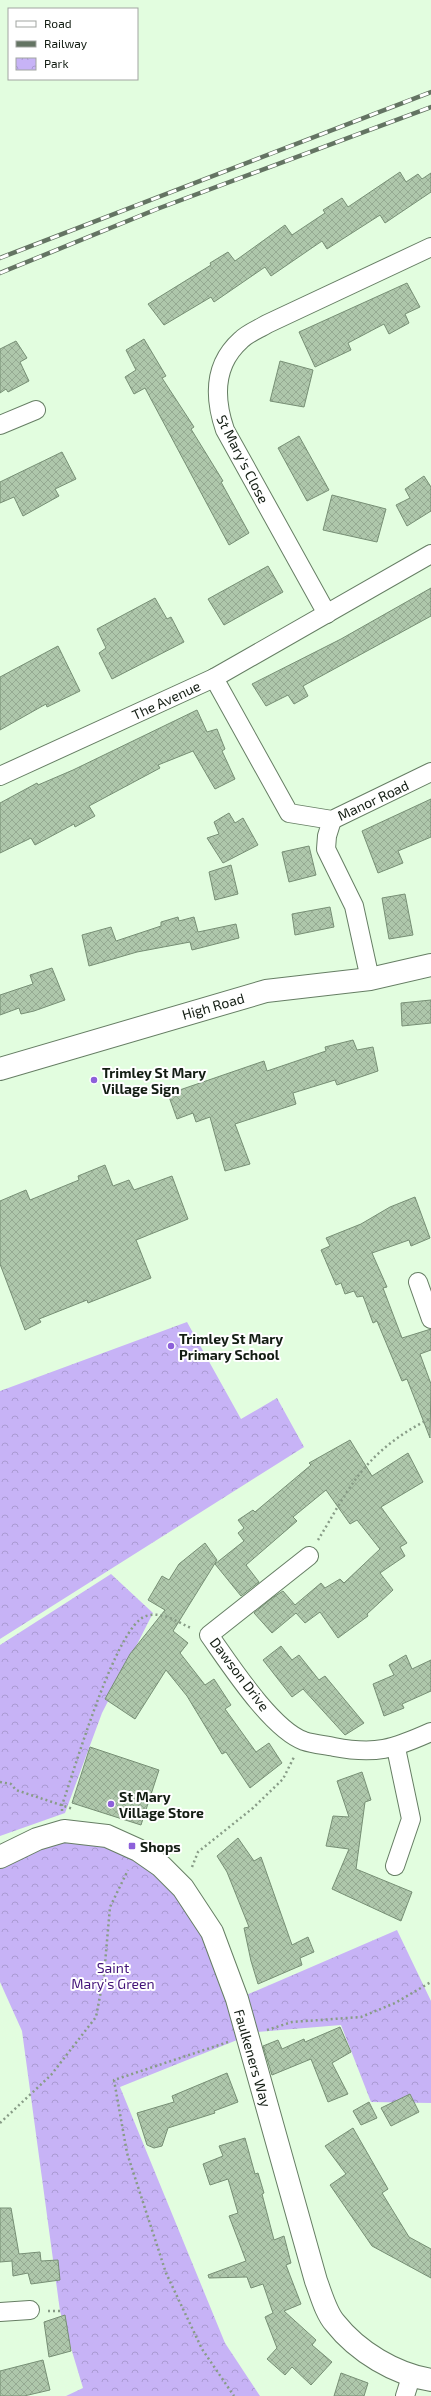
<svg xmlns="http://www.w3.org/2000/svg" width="431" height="2396" viewBox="0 0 431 2396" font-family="'Exo 2',sans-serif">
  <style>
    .park { fill: url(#park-crowns) }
    .building { fill: url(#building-cross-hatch); stroke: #778f75 }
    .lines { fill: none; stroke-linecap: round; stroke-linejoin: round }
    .minor-casing { stroke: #667e64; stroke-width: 20 }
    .tertiary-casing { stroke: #667e64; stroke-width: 24 }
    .path { stroke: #889c87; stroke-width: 2.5; stroke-dasharray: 2 3; stroke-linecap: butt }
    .minor { stroke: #fff; stroke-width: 18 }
    .tertiary { stroke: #fff; stroke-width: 22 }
    .rail-casing { stroke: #647463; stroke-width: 4.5 }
    .rail { stroke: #fff; stroke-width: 3; stroke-dasharray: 9; stroke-linecap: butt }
    .poi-dot { fill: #8d60da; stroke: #fff; stroke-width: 1.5 }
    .labels { text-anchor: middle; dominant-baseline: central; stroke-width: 4; stroke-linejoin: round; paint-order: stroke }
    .street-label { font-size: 14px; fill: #131d13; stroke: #fff }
    .poi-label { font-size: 14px; font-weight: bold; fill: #131d13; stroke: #fff; text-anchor: start }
    .park-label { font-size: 14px; fill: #421378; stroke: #fff }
  </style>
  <defs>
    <pattern id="park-crowns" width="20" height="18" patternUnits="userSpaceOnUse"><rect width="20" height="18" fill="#c7b3f6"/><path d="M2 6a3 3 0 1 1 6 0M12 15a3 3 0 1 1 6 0" fill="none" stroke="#aa9ad2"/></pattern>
    <pattern id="building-cross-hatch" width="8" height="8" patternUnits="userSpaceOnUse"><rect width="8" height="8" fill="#aec7ab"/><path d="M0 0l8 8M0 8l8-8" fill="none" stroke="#95aa92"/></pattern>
  </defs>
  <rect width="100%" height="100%" fill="#e2fddf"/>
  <g class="park">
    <path d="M187,1322L241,1419L277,1398L304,1447L0,1639V1391Z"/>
    <path d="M111,1574L153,1613L102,1713L65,1813L0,1836V1645Z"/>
    <path d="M107,1836L183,1888L237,1999L397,1930L431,2001V2103L371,2102L341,2025L246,2033L247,2036L120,2087L225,2343L260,2396H66L83,2388L60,2311L22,2031L0,1982V1857L37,1839Z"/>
  </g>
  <g class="building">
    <path d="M400,172L406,182L418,174L422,179L431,173V192L385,223L380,215L327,249L322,241L271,276L265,267L214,302L211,297L164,325L148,304L211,265L210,263L228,252L235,261L285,225L292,235L325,213L323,210L342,198L348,207Z"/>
    <path d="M407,283L420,307L405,314L409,323L389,334L384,324L348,343L351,350L315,367L299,332Z"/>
    <path d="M144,339L166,376L162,378L194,427L191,429L223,481L221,482L249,533L229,545L145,388L134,394L125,377L136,370L126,350Z"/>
    <path d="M16,341L27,358L20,362L29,381L8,392L6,389L0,393V349Z"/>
    <path d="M280,361L313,370L304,407L270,401Z"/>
    <path d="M299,436L329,490L307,501L278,448Z"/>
    <path d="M62,452L76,479L55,489L59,496L23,516L14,497L0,503V482Z"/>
    <path d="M424,476L431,487V511L407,526L396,505L410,498L405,489Z"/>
    <path d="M332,495L386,509L377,542L323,530Z"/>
    <path d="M268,566L283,592L224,625L208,599Z"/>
    <path d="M431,588V616L303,686L308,696L294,704L288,695L266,706L252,684L341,639Z"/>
    <path d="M155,598L167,619L171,617L184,642L112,679L99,653L106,648L97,629Z"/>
    <path d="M58,646L80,691L47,707L46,704L0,730V677Z"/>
    <path d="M197,710L207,732L217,729L225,749L222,751L235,779L215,789L193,751L158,765L160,768L89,806L95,816L75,827L74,824L35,845L31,838L0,853V803L37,783L38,785L73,770Z"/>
    <path d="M431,799V837L398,851L403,863L378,873L362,831Z"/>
    <path d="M229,813L235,823L243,818L258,845L223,863L207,838L219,834L214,822Z"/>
    <path d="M309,846L316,875L289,882L282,852Z"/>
    <path d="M231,865L238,894L215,900L209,872Z"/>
    <path d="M405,894L413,935L389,939L382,898Z"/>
    <path d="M330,907L334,927L295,935L292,914Z"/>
    <path d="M178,917L179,921L194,917L198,932L236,924L239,938L192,950L190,942L137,952L89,966L82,935L111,927L116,941L161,926V922Z"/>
    <path d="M52,968L65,1000L34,1011L21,1014L19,1008L0,1015V995L33,984L30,975Z"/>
    <path d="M431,1000V1023L402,1026L401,1003Z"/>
    <path d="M353,1040L357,1050L373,1047L378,1071L337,1085L335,1080L293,1093L296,1104L235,1124L250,1164L225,1171L210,1117L196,1122L193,1113L177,1119L168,1094L264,1061L267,1071L326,1051L325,1047Z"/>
    <path d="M105,1165L113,1186L129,1180L134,1190L172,1176L188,1219L136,1240L151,1278L88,1303L87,1300L39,1319L41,1322L25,1330L0,1264V1201L26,1190L30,1200L79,1180L78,1176Z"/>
    <path d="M415,1197L430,1238L411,1246L409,1240L372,1253L387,1287L383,1288L402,1338L431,1329V1350L420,1354L431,1384L430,1438L407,1379L402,1381L377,1321L373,1323L363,1296L357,1297L354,1291L345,1294L341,1283L336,1285L321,1250L330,1246L326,1238L361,1224L390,1207Z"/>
    <path d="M350,1440L372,1476L408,1453L423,1482L381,1507L407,1543L400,1547L405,1556L380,1573L393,1590L367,1614L368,1616L338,1638L320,1612L305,1623L296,1613L272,1633L254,1613L272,1598L283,1591L295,1605L321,1583L325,1588L340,1579L344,1583L380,1549L357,1520L350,1524L326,1490L293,1517L297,1521L246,1565L259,1582L241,1596L215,1564L244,1541L238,1533L244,1528L238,1520L253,1510L255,1512L311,1465L309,1463Z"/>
    <path d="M205,1543L217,1560L173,1631L188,1643L180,1653L205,1685L214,1679L231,1705L225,1709L256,1752L269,1743L282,1763L250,1788L226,1752L222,1754L187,1696L166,1670L135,1719L105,1699L130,1654L165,1610L148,1600L162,1576L169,1580L179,1564Z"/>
    <path d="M281,1646L292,1660L299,1655L319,1680L325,1676L364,1723L345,1735L303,1689L292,1697L263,1660Z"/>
    <path d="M406,1655L412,1669L431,1660V1691L402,1704L404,1708L384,1716L373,1684L394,1675L389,1665Z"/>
    <path d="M90,1747L159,1770L141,1825L72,1803Z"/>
    <path d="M362,1772L371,1800L365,1802L356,1869L412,1892L401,1921L332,1889L349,1849L326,1846L333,1816L349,1817L337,1781Z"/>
    <path d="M238,1838L254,1861L261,1857L292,1945L308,1937L314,1952L300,1958L302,1965L258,1984L251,1961L244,1928L249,1927L227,1872L217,1856Z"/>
    <path d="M340,2027L351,2052L332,2063L348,2094L328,2102L311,2059L272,2075L263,2046L278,2040L282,2049L304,2039L305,2042Z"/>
    <path d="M227,2073L238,2102L214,2111L215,2113L168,2128L162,2146L154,2148L147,2145L137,2113L174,2102L172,2096Z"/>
    <path d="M410,2094L419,2112L391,2126L381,2108Z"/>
    <path d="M369,2102L377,2118L361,2125L353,2111Z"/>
    <path d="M353,2128L388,2189L382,2193L409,2237L431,2249V2278L372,2246L330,2185L346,2174L325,2146Z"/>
    <path d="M245,2138L255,2174L258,2173L264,2193L262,2194L274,2240L284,2236L291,2263L286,2265L301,2304L284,2311L316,2340L312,2345L332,2362L311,2385L292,2367L285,2375L267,2359L277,2348L265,2317L273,2313L263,2284L251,2288L247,2277L209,2278L208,2275L246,2261L229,2216L238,2213L228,2179L210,2185L203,2164L223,2156L219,2146Z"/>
    <path d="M0,2208H11L19,2254L40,2252L41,2261L58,2260L60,2280L31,2284L28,2273L13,2276L12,2261L0,2262Z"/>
    <path d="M65,2315L71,2351L49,2357L44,2322Z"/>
    <path d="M43,2360L50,2390L24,2396H0V2371Z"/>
    <path d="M341,2373L368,2383L364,2396H334Z"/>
  </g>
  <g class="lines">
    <defs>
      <g id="minor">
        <path d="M0,425L36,410"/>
        <path d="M327,614L225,430C214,398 213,365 241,340C248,333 259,329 267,324L431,247"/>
        <path d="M214,678L289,813L332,820L431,772"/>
        <path d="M0,776L214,678L431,554"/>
        <path d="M332,820L327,836L326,849L354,906L370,979"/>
        <path d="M418,1282L431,1319"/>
        <path d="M309,1556L209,1635C229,1663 271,1729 304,1741C313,1744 324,1745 334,1747C376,1755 393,1749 431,1732"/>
        <path d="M395,1866L411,1819L396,1748"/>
        <path d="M0,2312L30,2310"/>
        <path d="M405,2396L411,2377"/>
      </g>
      <g id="tertiary">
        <path d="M0,1069L266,991L370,979L431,965"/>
        <path d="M0,1857L37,1839L64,1831L107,1836L138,1850L161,1866L183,1888L212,1932L237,1999L316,2281C321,2294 326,2313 335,2323C358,2352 395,2374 431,2380"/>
      </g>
    </defs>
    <use href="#minor" class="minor-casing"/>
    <use href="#tertiary" class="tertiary-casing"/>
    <g class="path">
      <path d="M318,1540C333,1516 349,1484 369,1463C386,1444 409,1429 431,1418"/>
      <path d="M0,1782L11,1784L16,1790L73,1809"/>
      <path d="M62,1811V1805C74,1772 116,1625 146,1616C163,1611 177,1622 191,1628"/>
      <path d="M192,1867L198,1852L253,1808L283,1779L294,1757"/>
      <path d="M267,2030L292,2022L361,2017L395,2003L431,1982"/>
      <path d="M228,2042L114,2080L127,2153L166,2273L202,2349L234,2396"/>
      <path d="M0,2123L51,2075L96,2017L104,1975L110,1907L128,1870"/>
      <path d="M48,2311H60"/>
    </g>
    <use href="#minor" class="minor"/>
    <use href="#tertiary" class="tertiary"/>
    <defs>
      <g id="rail">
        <path d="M0,258L431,92"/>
        <path d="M0,273L157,209L431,107"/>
      </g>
    </defs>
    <use href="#rail" class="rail-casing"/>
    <use href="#rail" class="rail"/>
  </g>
  <g class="poi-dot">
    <circle cx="94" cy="1080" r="4"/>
    <circle cx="171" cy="1346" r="4"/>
    <circle cx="111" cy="1804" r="4"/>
    <rect x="128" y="1842" width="8" height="8" rx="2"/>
  </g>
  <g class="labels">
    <g class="street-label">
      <text transform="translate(243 459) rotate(63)">St Mary's Close</text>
      <text transform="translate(166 700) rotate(-25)">The Avenue</text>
      <text transform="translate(373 800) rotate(-25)">Manor Road</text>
      <text transform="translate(213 1006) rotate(-16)">High Road</text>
      <text transform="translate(240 1674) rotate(53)">Dawson Drive</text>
      <text transform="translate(253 2058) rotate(74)">Faulkeners Way</text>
    </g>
    <g class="poi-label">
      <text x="102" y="1072">Trimley St Mary<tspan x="102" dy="16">Village Sign</tspan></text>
      <text x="179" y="1338">Trimley St Mary<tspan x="179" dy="16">Primary School</tspan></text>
      <text x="119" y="1796">St Mary<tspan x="119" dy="16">Village Store</tspan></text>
      <text x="140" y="1846">Shops</text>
    </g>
    <g class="park-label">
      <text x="113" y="1967">Saint<tspan x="113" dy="16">Mary's Green</tspan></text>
    </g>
  </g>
  <rect x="8" y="8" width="130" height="72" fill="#ffffff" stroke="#a1a5a1"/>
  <rect x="16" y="21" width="20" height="6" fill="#ffffff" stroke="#a1a5a1"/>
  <text x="44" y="28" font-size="12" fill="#131d13">Road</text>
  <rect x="16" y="41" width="20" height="6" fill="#647463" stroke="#a1a5a1"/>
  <text x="44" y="48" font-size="12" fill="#131d13">Railway</text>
  <rect x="16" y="58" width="20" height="12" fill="url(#park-crowns)" stroke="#a1a5a1"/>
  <text x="44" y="68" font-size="12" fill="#131d13">Park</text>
</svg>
